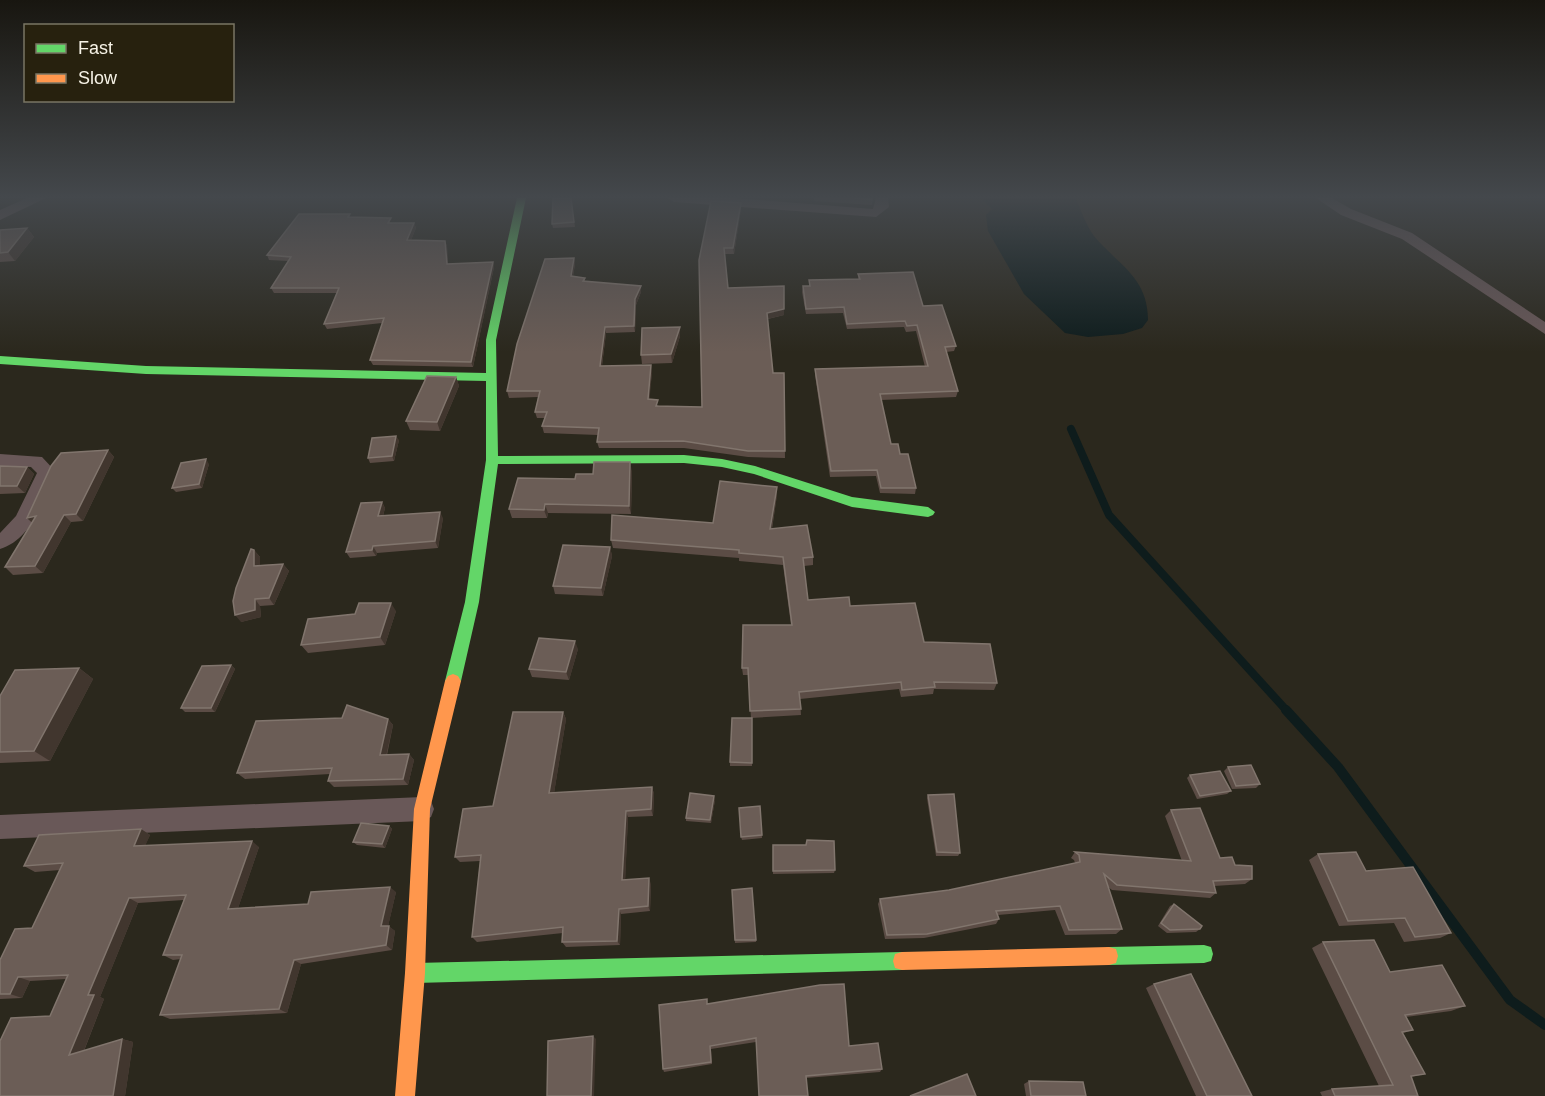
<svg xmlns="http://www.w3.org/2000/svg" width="1545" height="1096" viewBox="0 0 1545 1096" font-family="Arial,sans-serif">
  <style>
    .water { fill: #0e1c1c }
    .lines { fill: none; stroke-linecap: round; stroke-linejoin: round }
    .stream-far1 { stroke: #0e1c1c; stroke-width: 8 }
    .stream { stroke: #0e1c1c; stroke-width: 10 }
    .street { fill: #695858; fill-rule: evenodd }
    .fast { fill: #63d668; fill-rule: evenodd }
    .slow { fill: #ff974d; fill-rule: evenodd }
    .wall { fill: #5b4c45 }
    .shaded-wall { fill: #41362e }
    .building { fill: #6b5d56; stroke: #81756d; stroke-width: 1.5 }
  </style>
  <rect width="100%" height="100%" fill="#2b281d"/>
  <path class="water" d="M981,198H1076C1081,211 1086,225 1094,236C1118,265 1148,277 1148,320L1142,328L1123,334L1088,337L1065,333L1024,294L988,231L986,215L992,209Z"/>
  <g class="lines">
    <path class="stream-far1" d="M1071,429L1109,515L1287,711"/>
    <path class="stream" d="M1286,710L1338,767L1510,1000L1545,1025"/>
    <g class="street">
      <path d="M27,198H46L0,220V210Z"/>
      <path d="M668,198H732L873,209L876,198H888L889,207L876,217L674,202Z"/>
      <path d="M1316,198H1332L1351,209L1412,233L1545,322V334L1402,239L1341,215Z"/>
      <path d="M0,454L42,457L56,472C44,500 32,539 0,549V533L16,516L37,473L31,467L0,466Z"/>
      <path d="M422,797L431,801L434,809L431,817L422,821L0,839V815Z"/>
    </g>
    <g class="fast">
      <path d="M517,198H526L496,340L498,456L684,455L722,459L755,466L852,497L928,507L935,512L933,515L928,517L852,507L754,474L722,467L684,463L498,464L479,602L461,681L458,686L453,688L448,686L445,681L465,602L486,460V381L146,374L0,364V356L146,366L486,373V340Z"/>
      <path d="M1204,945L1211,947L1213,954L1211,961L1204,963L1109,965L1102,963L1100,956L1102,949L1109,947Z"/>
      <path d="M902,952L909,954L911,961L909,968L902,970L415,983L408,980L405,973L408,966L415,963Z"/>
    </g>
    <g class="slow">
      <path d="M453,674L458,676L461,681L430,809L425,973L415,1096H395L405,973L414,809L445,681L448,676Z"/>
      <path d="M1109,947L1116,949L1118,956L1116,963L1109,965L902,970L895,968L893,961L895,954L902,952Z"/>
    </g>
  </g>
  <g class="wall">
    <path d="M571,198L575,227L553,228L552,224Z"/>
    <path d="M814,198H873L872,205L814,201Z"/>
    <path d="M741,209L734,254H725L728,288L784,315L768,319L773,373H784L785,458L748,457L684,448H599L597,442L598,435L544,433L542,426L545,418H537L535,412L538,397L509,398L507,391L574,258L575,264L573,276L585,278V281L641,292L636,305L635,332L606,333L602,366L652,372L649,400L659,406L702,407L699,260Z"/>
    <path d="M351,217L393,223H414L416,228L411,240L445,241L447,246L448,264L493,262L494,267L473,367L373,365L370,360L382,323L327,329L324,324L337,293H274L271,288L288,261L269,260L267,255Z"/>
    <path d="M27,228L34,237L15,261L0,262V230Z"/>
    <path d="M858,274L923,306L956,346L954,351L946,352L958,391L956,397L881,400L891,444L900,454L916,488L915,494L880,493L876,476L830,477L815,375V369L925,367L916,331L906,332L904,327L847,329L843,313L806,314L802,292L803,286H809V280L858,279Z"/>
    <path d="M680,327V336L672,363L642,364L641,355Z"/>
    <path d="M456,377L459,386L440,431L410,430L406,421Z"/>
    <path d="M399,440L394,461L370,463L368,458Z"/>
    <path d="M108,450L114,457L83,521L71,522L43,573L13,575L5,567L32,523L27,518Z"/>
    <path d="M209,464L202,488L176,492L172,488Z"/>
    <path d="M0,466L27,467L34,474L25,493L0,494V495Z"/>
    <path d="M632,471L631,514L548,513L547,518H512L509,509L575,479L593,474Z"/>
    <path d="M777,487V495L772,529L813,557V565L804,566L808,600L850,606L924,642L997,683L994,690L934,689L933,694L901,697L899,689L800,699L801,715L751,718L748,675H743L742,668L791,625L783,565L739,561V558L613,548L611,540L713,523Z"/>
    <path d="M382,502L385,508L383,516L443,518L438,548L377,553L376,556L350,558L346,552Z"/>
    <path d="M610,547L612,556L603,596L555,594L553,586Z"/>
    <path d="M254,550L260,557V565L283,564L289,571L274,605L260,606L261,617L241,622Z"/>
    <path d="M396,611L385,645L308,653L301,645L355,614Z"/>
    <path d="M578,649L569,680L532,677L529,669Z"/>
    <path d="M231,665L235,669L215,712H185L181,708Z"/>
    <path d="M79,668L93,679L50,761L0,763V696Z"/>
    <path d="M563,712L566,719L554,793L652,787L654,794L653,816L628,817L625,880L651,884L650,911L621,914L620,945L566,947L562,942L563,933L477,942L472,937L480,861L460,862L455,857Z"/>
    <path d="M752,718V766H730V762Z"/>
    <path d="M388,719L393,725L387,755L409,754L414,760L408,785L334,787L328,781L330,774L245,779L237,773Z"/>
    <path d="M1228,767L1260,784L1256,788L1232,789L1224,771Z"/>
    <path d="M1190,775L1231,791L1227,794L1197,799L1187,778Z"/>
    <path d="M928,795L960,853L958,856H936L927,798Z"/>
    <path d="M715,800L711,823L686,821V818Z"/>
    <path d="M760,806L762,838L742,840L741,837Z"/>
    <path d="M1171,810L1220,858L1235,865L1252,879L1245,884L1214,886L1216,893L1210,898L1112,890L1108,887L1122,929L1116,934L1065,935L1055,910L998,915L999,919L996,924L924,938L885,939L878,904L880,899L949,890L1075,863L1074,860L1071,858L1075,852L1182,861L1165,816Z"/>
    <path d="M389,826L392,829L385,848L357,845L353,842Z"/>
    <path d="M141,829L150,835L145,845L259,847L238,908L308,904L396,892L388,926L395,931L392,950L301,964L287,1013L170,1019L160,1015L181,959L173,960L163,955L184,900L138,903L100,997L104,999L84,1051L122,1039L133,1042L125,1096L50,1016L66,979L30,981L22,998L0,999V960L32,928L60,870L35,872L24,866Z"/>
    <path d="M773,845L835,870L834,873L773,874Z"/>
    <path d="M1318,854L1366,871L1451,933L1440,938L1404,942L1394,923L1339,926L1309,860Z"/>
    <path d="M752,888L756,942L735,943L732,890Z"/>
    <path d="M1174,904L1200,929L1196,932L1167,933L1158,926L1170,906Z"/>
    <path d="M1323,942L1390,972L1465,1006L1451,1011L1406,1017L1413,1030L1403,1033L1425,1074L1411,1077L1418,1096H1322L1320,1092L1332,1089L1379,1086L1312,948Z"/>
    <path d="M1154,984L1252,1096H1196L1146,988Z"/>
    <path d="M708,1004L849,1046L882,1069L880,1072L806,1078L756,1042L711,1049L712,1064L664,1072L663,1069Z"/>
    <path d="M1029,1081L1086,1096H1026L1024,1084Z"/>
  </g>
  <g class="shaded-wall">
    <path d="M741,203V209L734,254L733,248Z"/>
    <path d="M414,223L416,228L409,245L407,240Z"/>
    <path d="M27,228L34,237L15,261L8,252Z"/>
    <path d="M445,241L447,246L448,269L447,264Z"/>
    <path d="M574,258L575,264L572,282L571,276Z"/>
    <path d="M493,262L494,267L473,367L471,362Z"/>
    <path d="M641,286V292L636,305L635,332L634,326L635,299Z"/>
    <path d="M784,309V315L767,319V313Z"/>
    <path d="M605,327L606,333L601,372L600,366Z"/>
    <path d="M680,327V336L672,363L671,354Z"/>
    <path d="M651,365L652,372L649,406L648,399Z"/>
    <path d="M456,377L459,386L440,431L437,422Z"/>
    <path d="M396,436L399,440L394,461L392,456Z"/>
    <path d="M108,450L114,457L83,521L76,514Z"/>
    <path d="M206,459L209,464L202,488L199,484Z"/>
    <path d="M630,462L632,471L631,514L629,506Z"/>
    <path d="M27,467L34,474L25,493L17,486Z"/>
    <path d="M777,487V495L770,537V529Z"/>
    <path d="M382,502L385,508L381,523L378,516Z"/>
    <path d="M545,504L548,513L547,518L544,510Z"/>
    <path d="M440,512L443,518L438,548L435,541Z"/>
    <path d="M64,515L71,522L43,573L35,566Z"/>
    <path d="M36,516L35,525L27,518Z"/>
    <path d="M373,546L377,553L376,556L372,550Z"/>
    <path d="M610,547L612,556L603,596L601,588Z"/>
    <path d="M254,550L260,557V573L254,566Z"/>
    <path d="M283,564L289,571L274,605L269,598Z"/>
    <path d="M255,599L260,606L261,617L241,622L235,615Z"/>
    <path d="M391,603L396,611L385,645L380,637Z"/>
    <path d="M575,641L578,649L569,680L566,672Z"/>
    <path d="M231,665L235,669L215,712L211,708Z"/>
    <path d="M79,668L93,679L50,761L34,751Z"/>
    <path d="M563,712L566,719L553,800L549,793Z"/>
    <path d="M388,719L393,725L385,761L380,755Z"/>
    <path d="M409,754L414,760L408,785L403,779Z"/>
    <path d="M652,787L654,794L653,816L651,809Z"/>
    <path d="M714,796L715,800L711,823L710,820Z"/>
    <path d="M626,811L628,817L625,886L622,880Z"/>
    <path d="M389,826L392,829L385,848L382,844Z"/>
    <path d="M141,829L150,835L143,851L134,846Z"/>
    <path d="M252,841L259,847L236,914L228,909Z"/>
    <path d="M649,878L651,884L650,911L648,906Z"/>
    <path d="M390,887L396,892L387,931L381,926Z"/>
    <path d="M129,898L138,903L100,997L104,999L81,1058L69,1055L88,995Z"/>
    <path d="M619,909L621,914L620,945L617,941Z"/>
    <path d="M389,926L395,931L392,950L386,945Z"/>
    <path d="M294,960L301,964L287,1013L279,1009Z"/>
    <path d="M18,977L30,981L22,998L10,994Z"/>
    <path d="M593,1036L596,1039L594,1096H591Z"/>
    <path d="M122,1039L133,1042L125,1096H113Z"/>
  </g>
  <g class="building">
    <path d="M553,198H571L574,222L552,224Z"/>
    <path d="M854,198H872V200Z"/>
    <path d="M711,201L741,203L733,248H724L728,288L784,286V309L767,313L773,373H784L785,451H748L683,441L597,442L599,428L542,426L547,412H535L540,391H507L517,344L545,259L574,258L571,276L585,278L583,281L641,286L635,299L634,326L605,327L600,366L651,365L648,399L658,400L656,406L702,407L699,260Z"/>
    <path d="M299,214H350L348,217L391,218L388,223H414L407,240L445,241L447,264L493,262L471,362L370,360L384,318L324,324L339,288H271L291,257L267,255Z"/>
    <path d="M27,228L8,252L0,253V230Z"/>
    <path d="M913,272L923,306L942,305L956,346L945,347L958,391L880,394L891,444H898L900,454H908L916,488H881L877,470L831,471L815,369L928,366L917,325L907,326L905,321L847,324L844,307L806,309L803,286H810L809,280L860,279L858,274Z"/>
    <path d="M680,327L671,354L641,355L642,328Z"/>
    <path d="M427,376L456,377L437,422L406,421Z"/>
    <path d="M396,436L392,456L368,458L372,438Z"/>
    <path d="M108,450L76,514L64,515L35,566L5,567L36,516L27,518L51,466L61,453Z"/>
    <path d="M206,459L199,484L172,488L181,463Z"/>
    <path d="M594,462H630L629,506L545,504L544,510L509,509L518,478L575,479L576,474H593Z"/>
    <path d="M0,466L27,467L17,486H0Z"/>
    <path d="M720,481L777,487L770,529L807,525L813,557L803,558L808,600L849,597L850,606L915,603L924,642L990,644L997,683L934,682L935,687L902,690L901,682L799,692L801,709L750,711L748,668H742L743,625H792L783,557L739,553V550L611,540L612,515L713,523Z"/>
    <path d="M382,502L378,516L440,512L435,541L373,546L372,550L346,552L361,503Z"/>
    <path d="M563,545L610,547L601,588L553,586Z"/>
    <path d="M251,549L254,550V566L283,564L269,598L255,599V610L235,615L233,601L236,588Z"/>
    <path d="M359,603H391L380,637L301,645L308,619L355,614Z"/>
    <path d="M539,638L575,641L566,672L529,669Z"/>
    <path d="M231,665L211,708H181L202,666Z"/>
    <path d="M79,668L34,751L0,752V696L15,670Z"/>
    <path d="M347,705L388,719L380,755L409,754L403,779L328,781L332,768L237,773L256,721L342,718Z"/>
    <path d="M513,712H563L549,793L652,787L651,809L626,811L622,880L649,878L648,906L619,909L617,941L562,942L563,927L472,937L481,855L455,857L463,809L493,806Z"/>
    <path d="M732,718H752V763L730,762Z"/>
    <path d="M1251,765L1260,784L1236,786L1228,767Z"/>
    <path d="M1220,771L1231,791L1200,796L1190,775Z"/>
    <path d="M690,793L714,796L710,820L686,818Z"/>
    <path d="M954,794L960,853L937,852L928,795Z"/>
    <path d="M760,806L762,835L741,837L739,808Z"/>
    <path d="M1200,808L1220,858L1232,857L1235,865L1252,866V879L1213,881L1216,893L1117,885L1104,874L1122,929L1069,930L1060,906L996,911L999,919L927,934L887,935L880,899L949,890L1080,862L1079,855L1075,852L1191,861L1171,810Z"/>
    <path d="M361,823L389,826L382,844L353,842Z"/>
    <path d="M141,829L134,846L252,841L228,909L308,904L311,892L390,887L381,926H389L386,945L294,960L279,1009L160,1015L182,955H163L186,895L129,898L88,995H94L69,1055L122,1039L113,1096H0V1041L11,1018L50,1016L68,975L18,977L10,994H0V960L15,929L32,928L63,863L24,866L39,835Z"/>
    <path d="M807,840L834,841L835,870L773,871V845H806Z"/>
    <path d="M1356,852L1366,871L1413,867L1451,933L1415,937L1405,918L1348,921L1318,854Z"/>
    <path d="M752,888L756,940H735L732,890Z"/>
    <path d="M1174,904L1202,926L1200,929L1170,930L1161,923Z"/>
    <path d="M1374,940L1390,972L1442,965L1465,1006L1405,1015L1413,1030L1402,1032L1425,1074L1411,1076L1418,1096H1335L1332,1089L1393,1085L1323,942Z"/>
    <path d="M1191,974L1252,1096H1207L1154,984Z"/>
    <path d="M844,984L849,1046L878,1043L882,1069L806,1076L808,1096H759L756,1038L710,1046L711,1062L663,1069L659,1005L707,999V1004L820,985Z"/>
    <path d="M593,1036L591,1096H547L548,1041Z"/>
    <path d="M967,1074L976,1096H910Z"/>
    <path d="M1029,1081L1083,1082L1086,1096H1031Z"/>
  </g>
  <linearGradient id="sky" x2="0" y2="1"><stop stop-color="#181610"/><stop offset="0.56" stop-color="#44484c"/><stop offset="1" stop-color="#44484c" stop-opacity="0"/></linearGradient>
  <rect width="1545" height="352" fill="url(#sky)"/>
  <rect x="24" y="24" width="210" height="78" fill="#27210e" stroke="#7a7564" stroke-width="1.5"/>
  <rect x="36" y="44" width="30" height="9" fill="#63d668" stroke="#7a7564" stroke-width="1.5"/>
  <text x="78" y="54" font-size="18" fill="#f6f2e6">Fast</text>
  <rect x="36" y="74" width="30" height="9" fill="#ff974d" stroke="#7a7564" stroke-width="1.5"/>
  <text x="78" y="84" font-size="18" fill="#f6f2e6">Slow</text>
</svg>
